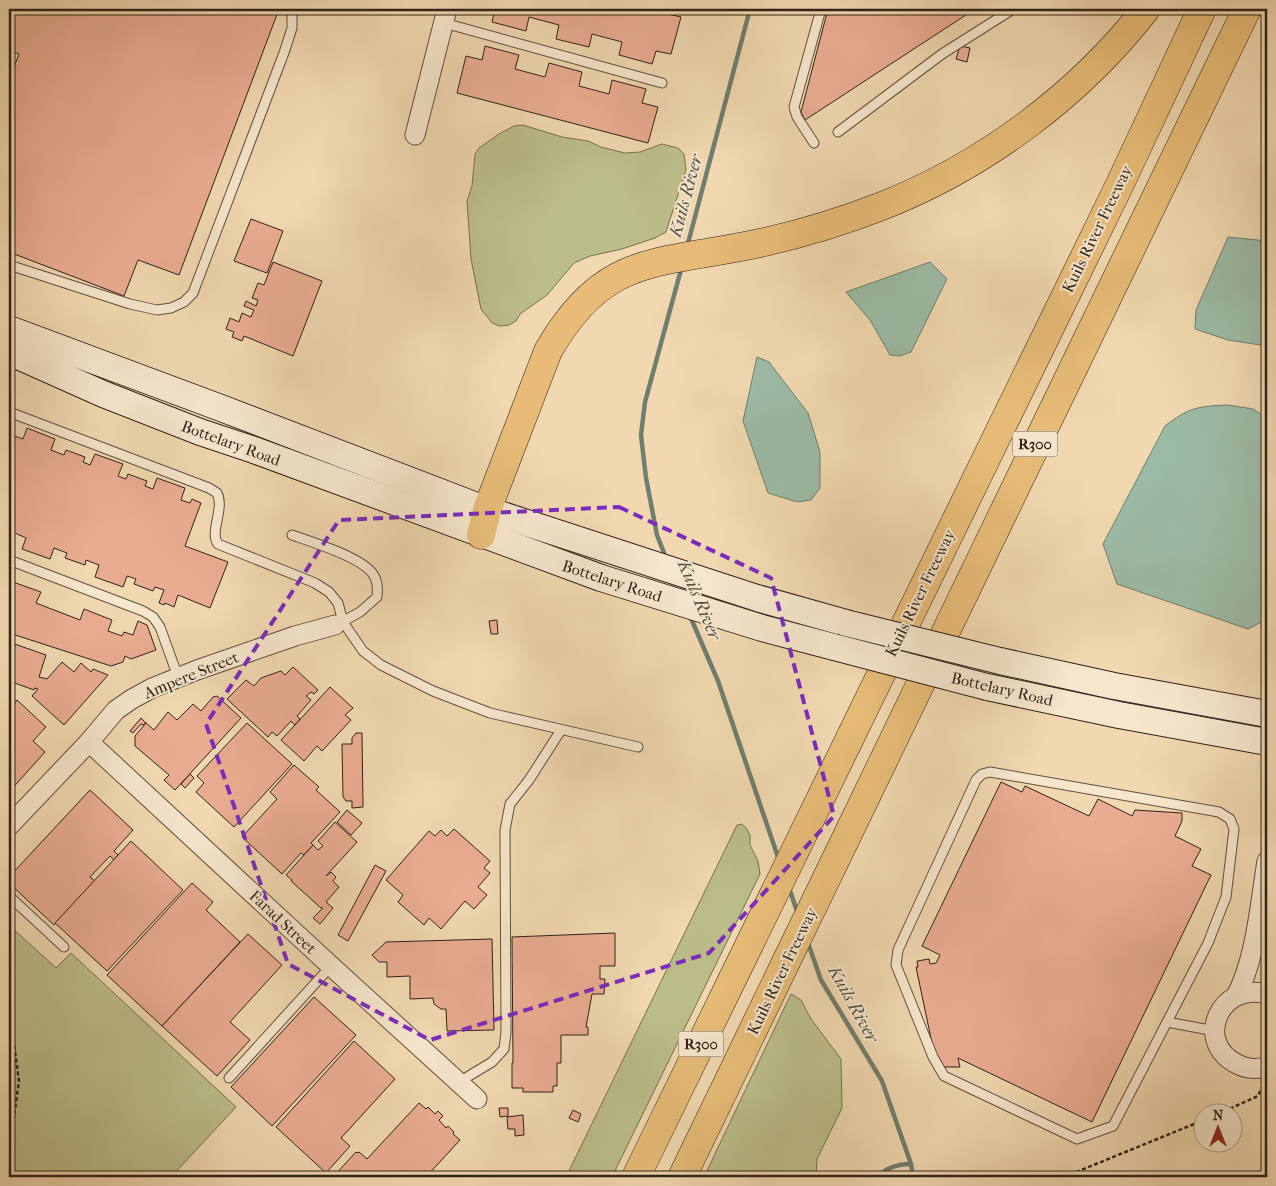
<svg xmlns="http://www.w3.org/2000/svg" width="1276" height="1186" viewBox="0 0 1276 1186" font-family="'IM FELL French Canon',serif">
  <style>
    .green { fill: #bcbe8a; stroke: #767052 }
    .water { fill: #9cbba6; stroke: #707e6e }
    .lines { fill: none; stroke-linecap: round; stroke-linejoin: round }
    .stream { stroke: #707e6e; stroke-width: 4.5 }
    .building { fill: #eaac91; stroke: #2f221b }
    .lane-casing { stroke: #605040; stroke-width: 11 }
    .street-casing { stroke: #605040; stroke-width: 21 }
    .secondary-casing { stroke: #2f221b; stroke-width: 28 }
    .highway-casing { stroke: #2f221b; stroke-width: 29 }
    .path { stroke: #2f221b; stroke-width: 2.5; stroke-dasharray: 4 2.5; stroke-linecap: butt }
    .lane { stroke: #f6e6cc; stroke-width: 9 }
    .street { stroke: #f6e6cc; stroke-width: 19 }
    .secondary { stroke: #f6e6cc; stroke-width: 26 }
    .highway { stroke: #e8bc78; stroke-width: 28 }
    .secondary-bridge-casing { stroke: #2f221b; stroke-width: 28; stroke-linecap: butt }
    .secondary-bridge { stroke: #f6e6cc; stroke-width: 26 }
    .marked { fill: none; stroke: #7b2cbf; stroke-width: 4; stroke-dasharray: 10 6; stroke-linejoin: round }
    .labels { text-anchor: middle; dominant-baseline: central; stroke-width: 4; stroke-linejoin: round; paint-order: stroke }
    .shield { fill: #f6e6cc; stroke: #6b5d50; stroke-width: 1 }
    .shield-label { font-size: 15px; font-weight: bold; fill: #2f221b }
    .street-label { font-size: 16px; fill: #2f221b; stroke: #f6e6cc }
    .water-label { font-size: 18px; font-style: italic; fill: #505045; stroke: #f6e6cc }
  </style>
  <rect width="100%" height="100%" fill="#f1d8b0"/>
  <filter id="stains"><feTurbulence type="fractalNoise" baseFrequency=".004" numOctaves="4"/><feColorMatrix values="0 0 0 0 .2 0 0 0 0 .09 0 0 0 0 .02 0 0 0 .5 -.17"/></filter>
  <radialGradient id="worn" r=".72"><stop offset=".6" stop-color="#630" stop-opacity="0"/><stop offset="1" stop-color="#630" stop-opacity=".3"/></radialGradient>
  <g class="green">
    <path d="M523,125L562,137L588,141L601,147L625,153L640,152L662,144L678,148L684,154L686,170L666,232L655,238L622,249L590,256L574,263L547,295L520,314L516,321L509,325L500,326L492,323L481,309L471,259L467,201L472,186L475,154L479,148L499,134L514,126Z"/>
    <path d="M742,824L746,828L750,835V845L758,861L760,874L612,1177H566L737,825Z"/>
    <path d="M9,925L56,968L71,953L236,1107L171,1177H9Z"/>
    <path d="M791,994L801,1000L811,1019L841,1059L842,1108L817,1159L816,1177H704Z"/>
  </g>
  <g class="water">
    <path d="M1228,237L1267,241V346L1228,340L1195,329L1196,310Z"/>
    <path d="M930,262L947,279L911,352L900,356L890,355L870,320L846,292Z"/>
    <path d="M757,357L769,362L808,413L820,452V488L811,500L797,502L768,493L743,421Z"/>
    <path d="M1228,405L1253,409L1267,418V608L1263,621L1248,629L1117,584L1103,544L1165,426C1188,408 1198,406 1228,405Z"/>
  </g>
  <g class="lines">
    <g class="stream">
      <path d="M687,247L750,9"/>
      <path d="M666,558L657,535L646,478L641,435L645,402L682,266"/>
      <path d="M690,616L718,681L779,860"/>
      <path d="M789,888L798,914"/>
      <path d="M808,943L821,980L882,1081L911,1164L913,1177"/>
      <path d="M877,1177C887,1167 898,1164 911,1164"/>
    </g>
  </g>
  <g class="building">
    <path d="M11,9H279L179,275L138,260L124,296L9,252V80L19,54L9,50V13Z"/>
    <path d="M495,9H647L681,17L671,54L656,51L652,64L619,55L622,42L592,34L589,47L556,39L559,25L529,17L526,31L492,22Z"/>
    <path d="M828,9H975L805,120L801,112Z"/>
    <path d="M485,46L519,55L515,69L545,77L549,63L582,72L579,86L609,94L612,80L646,89L642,103L658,107L648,143L457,93L466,56L482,60Z"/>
    <path d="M960,46L970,48L967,62L956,59Z"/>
    <path d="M251,219L283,231L267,273L234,261Z"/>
    <path d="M273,262L322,281L293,356L244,336L242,341L232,337L234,332L226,329L230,318L239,322L242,313L251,317L254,310L244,306L246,301L256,306L258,300L252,298L258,283L264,285Z"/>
    <path d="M27,428L55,439L51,450L64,455L66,450L85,457L83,462L90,465L95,454L123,464L118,476L126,479L128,474L147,481L145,486L153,489L157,478L185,488L181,500L190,503L192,499L201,503L185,546L228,562L210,608L178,595L174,607L165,603L164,605L159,603L164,590L155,587L153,591L134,584L136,579L127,576L123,587L95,577L99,565L86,560L85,565L65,558L67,553L54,548L50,559L22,549L26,538L13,532L12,537L9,536V429L11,430L9,434L23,439Z"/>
    <path d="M13,582L41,592L36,603L80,620L84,609L112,620L108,631L122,636L124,632L133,635L138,621L147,625L156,650L131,659L125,656L123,662L111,666L9,633V592Z"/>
    <path d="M497,620L498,634H491L489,621Z"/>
    <path d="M9,642L46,655L39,677L47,679L62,662L74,672L81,663L91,672L93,669L108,675L64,725L32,696L38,689L35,688L34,690L9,681Z"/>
    <path d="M293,667L318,690L314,694L311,692L306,696L311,700L297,716L300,719L295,725L291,721L277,736L272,732L268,737L227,699L246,680L254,686L261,678L281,671L285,675Z"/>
    <path d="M330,687L353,708L345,715L351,720L322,751L317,746L304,761L281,740Z"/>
    <path d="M217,696L241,718L175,790L164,780L169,775L135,746V736L146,723L154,730L168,712L177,720L193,704L201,711L213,697Z"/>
    <path d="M17,700L46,727L33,741L45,752L9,792V704L12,706Z"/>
    <path d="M141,718L146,723L143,725L141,724L133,733L130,731Z"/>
    <path d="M247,723L292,764L234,827L196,792L204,783L197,776Z"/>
    <path d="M356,733H362L363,807L352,808V801H346L343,797L342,744H352V738Z"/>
    <path d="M294,765L319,787L316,790L340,812L311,843L313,845L304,855L301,853L282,874L242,837L277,799L270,792Z"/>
    <path d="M190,774L194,778L185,788L181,784Z"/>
    <path d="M1001,782L1022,792L1025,786L1089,816L1098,799L1132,816L1135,810L1182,813V821L1175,836L1201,849L1192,866L1211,875L1092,1122L958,1058L960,1067H937L916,967H918L917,961L929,959L930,964L936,963L940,955L922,946Z"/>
    <path d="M90,790L133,830L114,851L118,855L114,860L110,856L90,877L95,881L54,925L9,883V877Z"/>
    <path d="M347,810L362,823L351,835L337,822Z"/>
    <path d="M335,822L357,842L326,876L331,872L336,877L333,881L339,887L326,902L333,908L320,924L313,918L323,908H321L291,881L292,880L286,875L313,845L318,850L323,846L318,841Z"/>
    <path d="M454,829L490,861L484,868L490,873L478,887L487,895L474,909L465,901L441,929L429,918L424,925L398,902L403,895L386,880L429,831L435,836L441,830L447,836Z"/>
    <path d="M131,841L183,890L107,971L55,923Z"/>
    <path d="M375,865L386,871L348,941L338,935Z"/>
    <path d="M192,883L213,902L206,910L240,942L162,1026L107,975Z"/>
    <path d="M615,933V966H600V979H605L604,994H592L586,1027H588V1035H561V1063H557V1086H553V1092H523V1088H512V1063H513L512,937Z"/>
    <path d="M248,934L282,965L230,1022L250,1040L217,1076L162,1026Z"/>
    <path d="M492,939L494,1030L447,1031L446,1009H441L434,1004L433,998L410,999V976L387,977V962H379L372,955L386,942Z"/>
    <path d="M314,997L356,1035L272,1126L231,1087Z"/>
    <path d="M354,1041L395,1079L341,1138L350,1146L326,1173L276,1127Z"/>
    <path d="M419,1103L426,1109L428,1107L435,1114L438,1111L443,1116L439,1120L446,1128L448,1126L454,1132L453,1134L460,1140L426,1177H333L356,1152L357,1153L359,1152L367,1159Z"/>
    <path d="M499,1108H508V1116L500,1117Z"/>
    <path d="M573,1110L581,1114L578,1122L569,1118Z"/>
    <path d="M523,1115L524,1135L515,1136V1129H508L507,1117Z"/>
  </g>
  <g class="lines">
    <defs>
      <g id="lane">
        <path d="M444,23L662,83"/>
        <path d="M838,132L942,54L1013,9"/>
        <path d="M814,143L797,117L794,107L821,9"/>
        <path d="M9,265L130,304L157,310L171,308L184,302L193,293L285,50L292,28V9"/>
        <path d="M9,412L209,488L217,493C225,509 209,532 218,544L315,583L329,592L338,603L343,622L363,651L381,665L433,691L490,713L638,747"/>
        <path d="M292,535C312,542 361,557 373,574C378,581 378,589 377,597L360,612L338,624"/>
        <path d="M9,560L143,611L153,617L160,627L178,677"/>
        <path d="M990,772L1219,812L1230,819L1234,829L1226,897L1208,943L1113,1126L1077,1139L944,1076L933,1057L896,965L898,950L976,780L982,774Z"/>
        <path d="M9,896L64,947"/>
        <path d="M1167,1022L1215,1031"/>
        <path d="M229,1078L331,966"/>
        <path d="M459,1082L492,1062L504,1049L506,1032L505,830L510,804L529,780L561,730"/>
      </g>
      <g id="street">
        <path d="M415,135L447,9"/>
        <path d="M89,742L331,966L477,1099"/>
        <path d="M9,826L89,742L116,710L132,699L152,688L197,670L295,636L335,625"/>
        <path d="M1267,994C1220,981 1193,1042 1237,1064C1246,1069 1258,1070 1267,1066"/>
        <path d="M1236,996C1256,959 1260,903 1267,861"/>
      </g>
      <g id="secondary">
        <path d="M9,329L221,408L487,510L757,598L846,623"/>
        <path d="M9,352L103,394L200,432L254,450L601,578L762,628L834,647"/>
        <path d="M1000,661L1114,686L1267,714"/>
        <path d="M987,687L1119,715L1267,742"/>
      </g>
      <g id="highway">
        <path d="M481,535L487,510L548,351C604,253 657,265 755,244C798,235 841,222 882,206C984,166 1079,95 1146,9"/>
        <path d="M636,1177L1120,184L1202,9"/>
        <path d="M682,1177L1247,9"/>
      </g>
    </defs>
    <use href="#lane" class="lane-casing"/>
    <use href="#street" class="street-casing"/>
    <use href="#secondary" class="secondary-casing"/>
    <use href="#highway" class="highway-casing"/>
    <g class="path">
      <path d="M9,1007L19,1081L9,1152"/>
      <path d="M1218,1114L1258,1096L1264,1083"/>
      <path d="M1064,1177L1204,1120"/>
    </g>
    <use href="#lane" class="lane"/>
    <use href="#street" class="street"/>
    <use href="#secondary" class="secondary"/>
    <use href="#highway" class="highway"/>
    <defs>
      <g id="secondary-bridge">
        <path d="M846,623L1000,661"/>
        <path d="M834,647L987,687"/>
      </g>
    </defs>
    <use href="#secondary-bridge" class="secondary-bridge-casing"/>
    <use href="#secondary-bridge" class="secondary-bridge"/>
  </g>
  <path class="marked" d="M619,507L771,578L834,816L709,953L430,1040L288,964L206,724L339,520Z"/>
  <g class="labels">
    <g class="shield">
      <rect x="1012.5" y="431.5" width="45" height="25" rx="4"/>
      <rect x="678.5" y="1031.5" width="45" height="25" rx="4"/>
    </g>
    <g class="shield-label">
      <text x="1035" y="444">R300</text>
      <text x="701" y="1044">R300</text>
    </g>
    <g class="street-label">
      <text transform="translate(1097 229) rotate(-64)">Kuils River Freeway</text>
      <text transform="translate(231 443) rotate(20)">Bottelary Road</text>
      <text transform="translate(612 581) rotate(18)">Bottelary Road</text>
      <text transform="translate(920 593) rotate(-64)">Kuils River Freeway</text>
      <text transform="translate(191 675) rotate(-22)">Ampere Street</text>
      <text transform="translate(1002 689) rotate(13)">Bottelary Road</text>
      <text transform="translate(283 922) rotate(43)">Farad Street</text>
      <text transform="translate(782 971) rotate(-64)">Kuils River Freeway</text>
    </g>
    <g class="water-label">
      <text transform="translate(686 196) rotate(-75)">Kuils River</text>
      <text transform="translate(699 600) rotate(67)">Kuils River</text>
      <text transform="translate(853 1004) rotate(61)">Kuils River</text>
    </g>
  </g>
  <rect width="1276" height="1186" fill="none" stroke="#f1d8b0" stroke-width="30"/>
  <rect x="10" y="10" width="1256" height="1166" fill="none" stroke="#2f221b" stroke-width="2.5"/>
  <rect x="15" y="15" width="1246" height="1156" fill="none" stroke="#2f221b"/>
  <g transform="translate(1218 1128)"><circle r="24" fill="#f6e6cc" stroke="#a69885"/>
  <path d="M0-4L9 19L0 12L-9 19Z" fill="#8f2418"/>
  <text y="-8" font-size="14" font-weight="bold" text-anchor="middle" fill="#2f221b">N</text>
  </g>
  <rect width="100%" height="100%" filter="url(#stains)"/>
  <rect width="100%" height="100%" fill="url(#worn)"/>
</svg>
